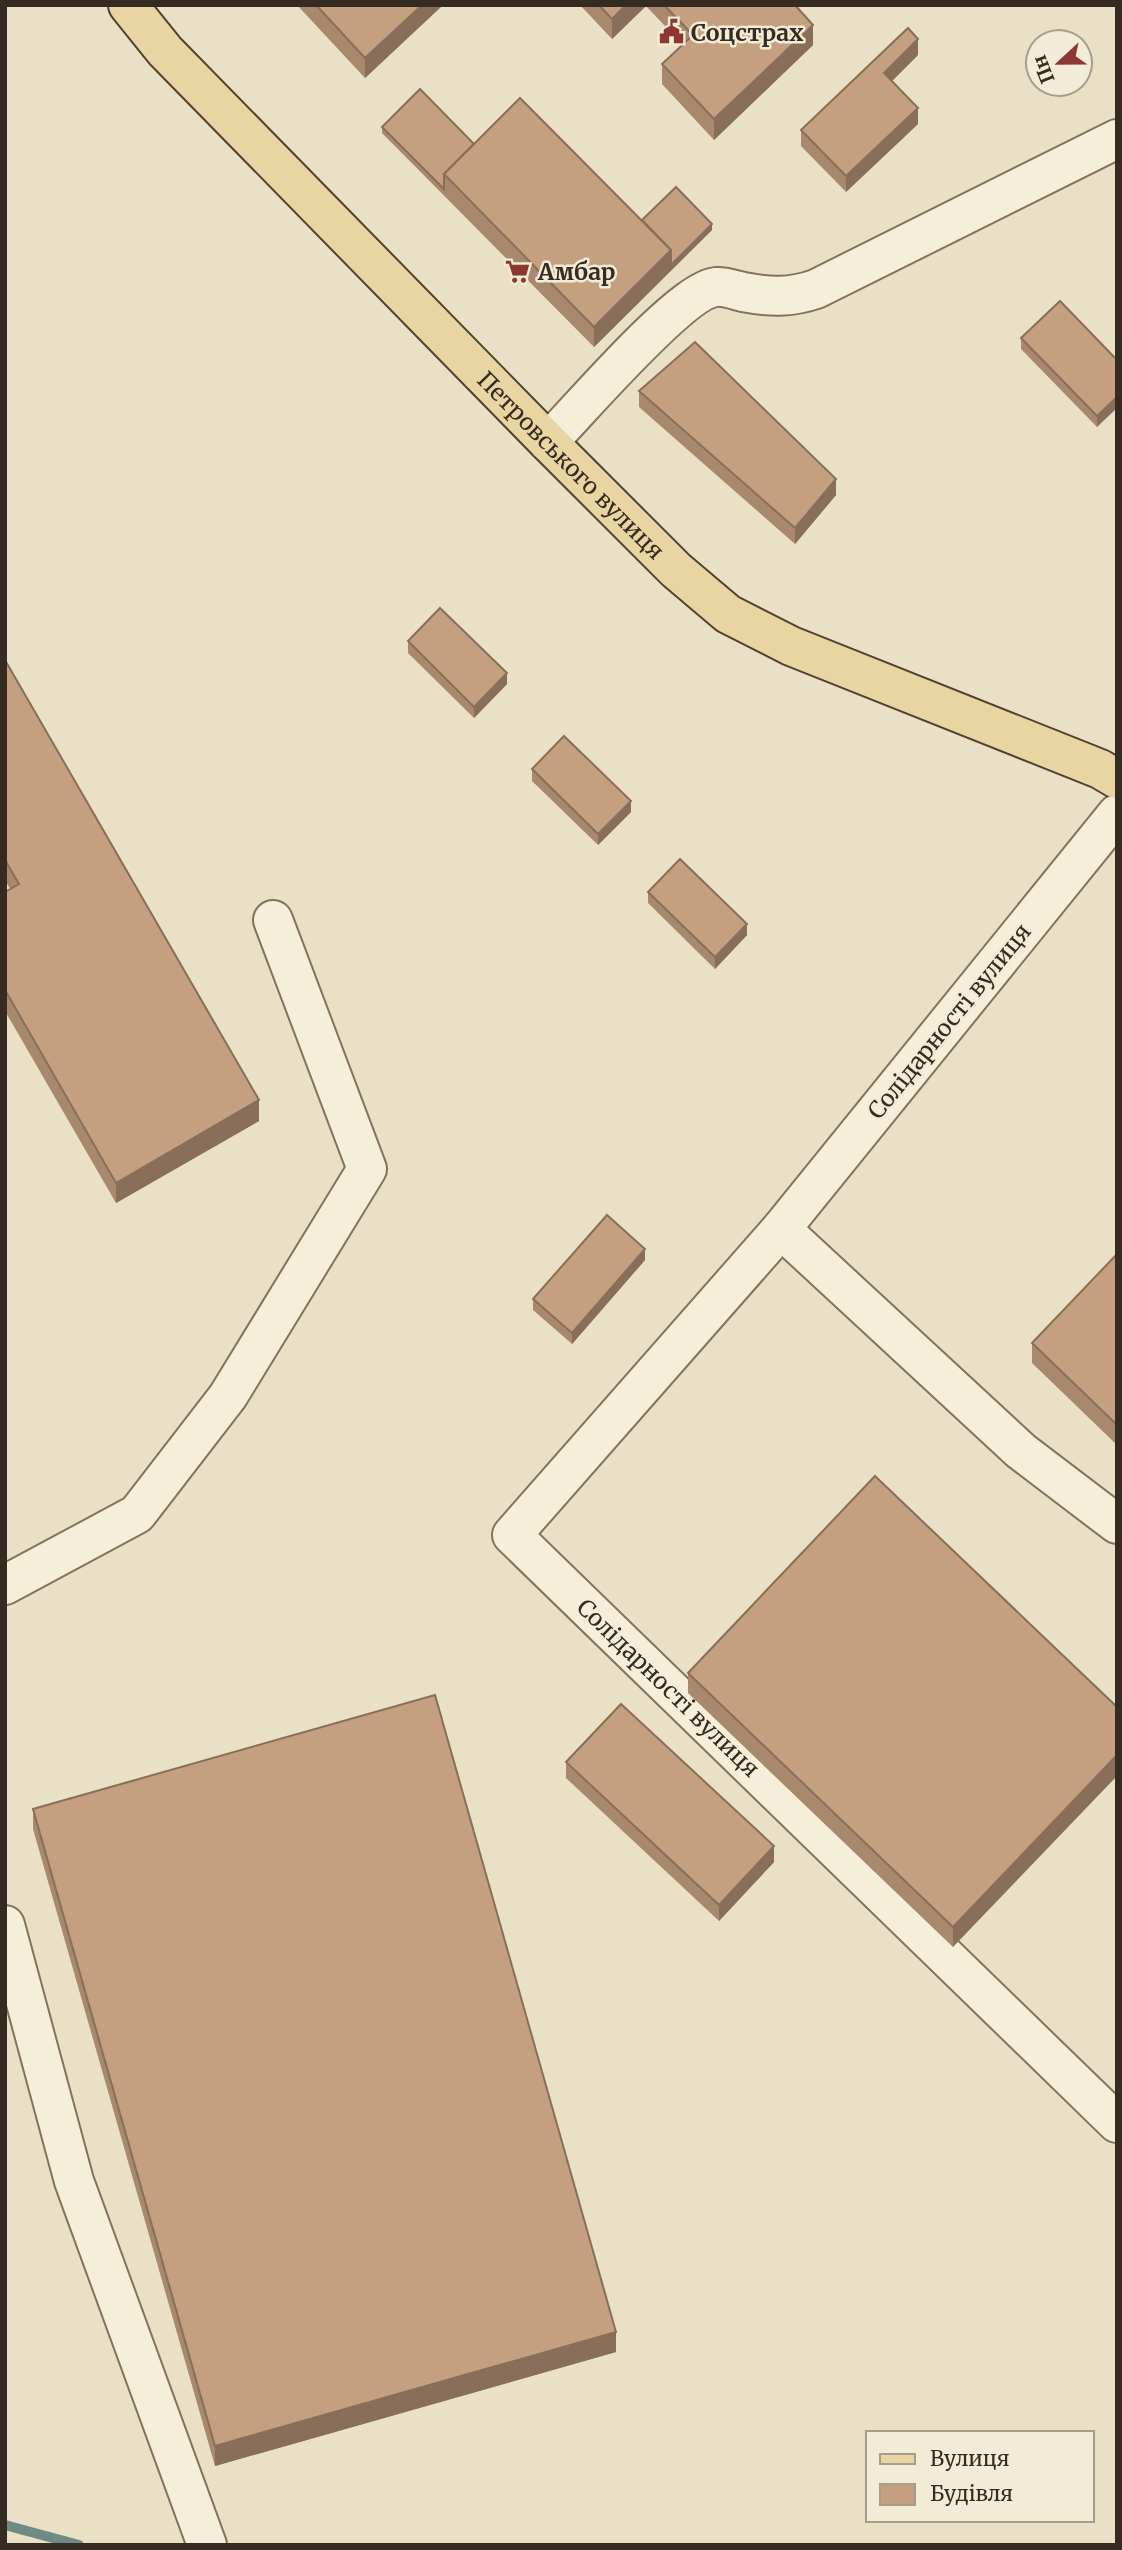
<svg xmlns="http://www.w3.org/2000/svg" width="1122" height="2550" viewBox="0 0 1122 2550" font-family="Merriweather,serif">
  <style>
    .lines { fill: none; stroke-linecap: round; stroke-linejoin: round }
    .stream { stroke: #6f8b85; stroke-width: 10 }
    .minor-casing { stroke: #83735e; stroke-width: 42 }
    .major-casing { stroke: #514231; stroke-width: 42 }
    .minor { stroke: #f5eed9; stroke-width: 38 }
    .major { stroke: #e9d5a2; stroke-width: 38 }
    .wall { fill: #a9896e }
    .shaded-wall { fill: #896f5a }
    .building { fill: #c49f80; stroke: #896f5a; stroke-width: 2 }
    .labels { text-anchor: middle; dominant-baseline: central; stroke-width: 5; stroke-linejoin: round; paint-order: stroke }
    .poi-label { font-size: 23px; font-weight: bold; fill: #352b20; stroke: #f2ebd5; text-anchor: start }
    .street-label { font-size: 23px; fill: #352b20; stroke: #f2ebd5 }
  </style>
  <rect width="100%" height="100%" fill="#eae0c6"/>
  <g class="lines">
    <path class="stream" d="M5,2525L79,2545"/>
    <defs>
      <g id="minor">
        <path d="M548,442C578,412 680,291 716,287C724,286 735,290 743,292C770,297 790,298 816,289L1117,139"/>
        <path id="s1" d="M1117,814L781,1229L512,1535L1117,2123"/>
        <path d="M781,1229L1021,1451L1117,1524"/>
        <path d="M5,1585L137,1514L228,1396L367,1169L273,920"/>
        <path d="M5,1925L74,2181L207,2545"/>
      </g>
      <g id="major">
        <path id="s2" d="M128,5L165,51L548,442L676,570L728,614L791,646L1100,769L1117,779"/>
      </g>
    </defs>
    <use href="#minor" class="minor-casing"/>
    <use href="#major" class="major-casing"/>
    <use href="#minor" class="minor"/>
    <use href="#major" class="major"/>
  </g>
  <g class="wall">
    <path d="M297,5H443L365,78Z"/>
    <path d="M580,5H795L813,45L714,140L662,84V64L683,45L646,6L612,39Z"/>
    <path d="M918,55L892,81L918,124L846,192L801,146V130Z"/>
    <path d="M382,127L474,144L642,220L712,230L594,347L382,133Z"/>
    <path d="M1021,338L1117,360L1097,427L1021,349Z"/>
    <path d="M639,391L836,495L795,544L639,407Z"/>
    <path d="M408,641L507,684L474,718L408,653Z"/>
    <path d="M5,660L259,1121L116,1203L5,1011V892L10,889L5,880Z"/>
    <path d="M532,769L631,812L598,845L532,781Z"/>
    <path d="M648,892L747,935L715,969L648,903Z"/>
    <path d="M1117,1254V1445L1032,1363V1343Z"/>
    <path d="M645,1260L572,1344L533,1310V1299Z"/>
    <path d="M688,1673L1117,1707L953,1947L688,1693Z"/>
    <path d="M566,1762L774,1862L719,1921L566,1778Z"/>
    <path d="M33,1809L616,2352L215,2466L33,1829Z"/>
  </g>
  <g class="shaded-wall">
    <path d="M422,5H443L365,78V58Z"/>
    <path d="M626,5L646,6L612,39V19Z"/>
    <path d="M813,25V45L714,140V119Z"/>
    <path d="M918,39V55L884,89V73Z"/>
    <path d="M918,108V124L846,192V176Z"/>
    <path d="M712,224V230L594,347V327L671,250Z"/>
    <path d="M1117,397V408L1097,427V416Z"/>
    <path d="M836,479V495L795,544V528Z"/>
    <path d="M507,673V684L474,718V707Z"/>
    <path d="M631,801V812L598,845V834Z"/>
    <path d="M747,924V935L715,969V957Z"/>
    <path d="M259,1100V1121L116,1203V1183Z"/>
    <path d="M645,1249V1260L572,1344V1333Z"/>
    <path d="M1117,1755V1776L953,1947V1927Z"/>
    <path d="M774,1846V1862L719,1921V1905Z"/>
    <path d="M616,2332V2352L215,2466V2446Z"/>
  </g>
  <g class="building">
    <path d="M316,5H422L365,58Z"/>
    <path d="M599,5H626L612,19Z"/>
    <path d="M664,5H795L813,25L714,119L662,64L693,35Z"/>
    <path d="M908,28L918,39L884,73L918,108L846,176L801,130Z"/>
    <path d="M420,89L474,144L444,174V189L382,127Z"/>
    <path d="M520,98L671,250L594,327L444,174Z"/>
    <path d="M676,187L712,224L671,265V250L642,220Z"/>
    <path d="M1060,301L1117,360V397L1097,416L1021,338Z"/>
    <path d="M695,342L836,479L795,528L639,391Z"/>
    <path d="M440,608L507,673L474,707L408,641Z"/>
    <path d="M5,660L259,1100L116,1183L5,990V892L19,884L5,860Z"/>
    <path d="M564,736L631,801L598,834L532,769Z"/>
    <path d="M680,859L747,924L715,957L648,892Z"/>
    <path d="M607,1215L645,1249L572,1333L533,1299Z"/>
    <path d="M1117,1254V1425L1032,1343Z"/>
    <path d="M875,1476L1117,1707V1755L953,1927L688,1673Z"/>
    <path d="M435,1695L616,2332L215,2446L33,1809Z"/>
    <path d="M621,1704L774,1846L719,1905L566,1762Z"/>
  </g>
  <defs>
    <symbol id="civic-bare" viewBox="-9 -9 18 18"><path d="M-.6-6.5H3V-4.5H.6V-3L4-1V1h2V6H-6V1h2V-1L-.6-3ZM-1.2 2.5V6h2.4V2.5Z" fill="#8c3734" stroke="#f2ebd5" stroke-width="2.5" paint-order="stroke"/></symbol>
    <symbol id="supermarket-bare" viewBox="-9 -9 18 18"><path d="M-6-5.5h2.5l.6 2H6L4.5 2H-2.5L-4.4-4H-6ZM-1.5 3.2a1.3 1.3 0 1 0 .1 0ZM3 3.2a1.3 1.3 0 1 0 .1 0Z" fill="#8c3734" stroke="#f2ebd5" stroke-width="2.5" paint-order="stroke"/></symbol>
  </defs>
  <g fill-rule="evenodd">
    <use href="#civic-bare" x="654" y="14" width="35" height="35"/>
    <use href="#supermarket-bare" x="500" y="254" width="35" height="35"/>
  </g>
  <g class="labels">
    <g class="poi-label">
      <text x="691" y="32">Соцстрах</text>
      <text x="538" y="271">Амбар</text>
    </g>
    <g class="street-label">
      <text stroke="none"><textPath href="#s2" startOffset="639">Петровського вулиця</textPath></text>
      <text transform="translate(949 1021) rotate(-51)">Солідарності вулиця</text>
      <text stroke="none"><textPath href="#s1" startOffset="1160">Солідарності вулиця</textPath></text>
    </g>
  </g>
  <rect width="1122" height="2550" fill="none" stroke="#352b20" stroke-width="14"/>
  <rect x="866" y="2431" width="228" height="91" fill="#f2ebd5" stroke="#a69e8d" stroke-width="2"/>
  <rect x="880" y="2454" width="35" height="10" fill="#e9d5a2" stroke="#a69e8d" stroke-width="2"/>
  <text x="930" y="2466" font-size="21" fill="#352b20">Вулиця</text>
  <rect x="880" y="2484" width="35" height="21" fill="#c49f80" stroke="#a69e8d" stroke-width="2"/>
  <text x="930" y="2501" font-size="21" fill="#352b20">Будівля</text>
  <g transform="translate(1059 63) rotate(248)"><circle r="33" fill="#f2ebd5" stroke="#a69e8d" stroke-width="2"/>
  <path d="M0-5L12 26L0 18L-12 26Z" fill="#8c3734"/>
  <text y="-10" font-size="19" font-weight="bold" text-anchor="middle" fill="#352b20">Пн</text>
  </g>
</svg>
